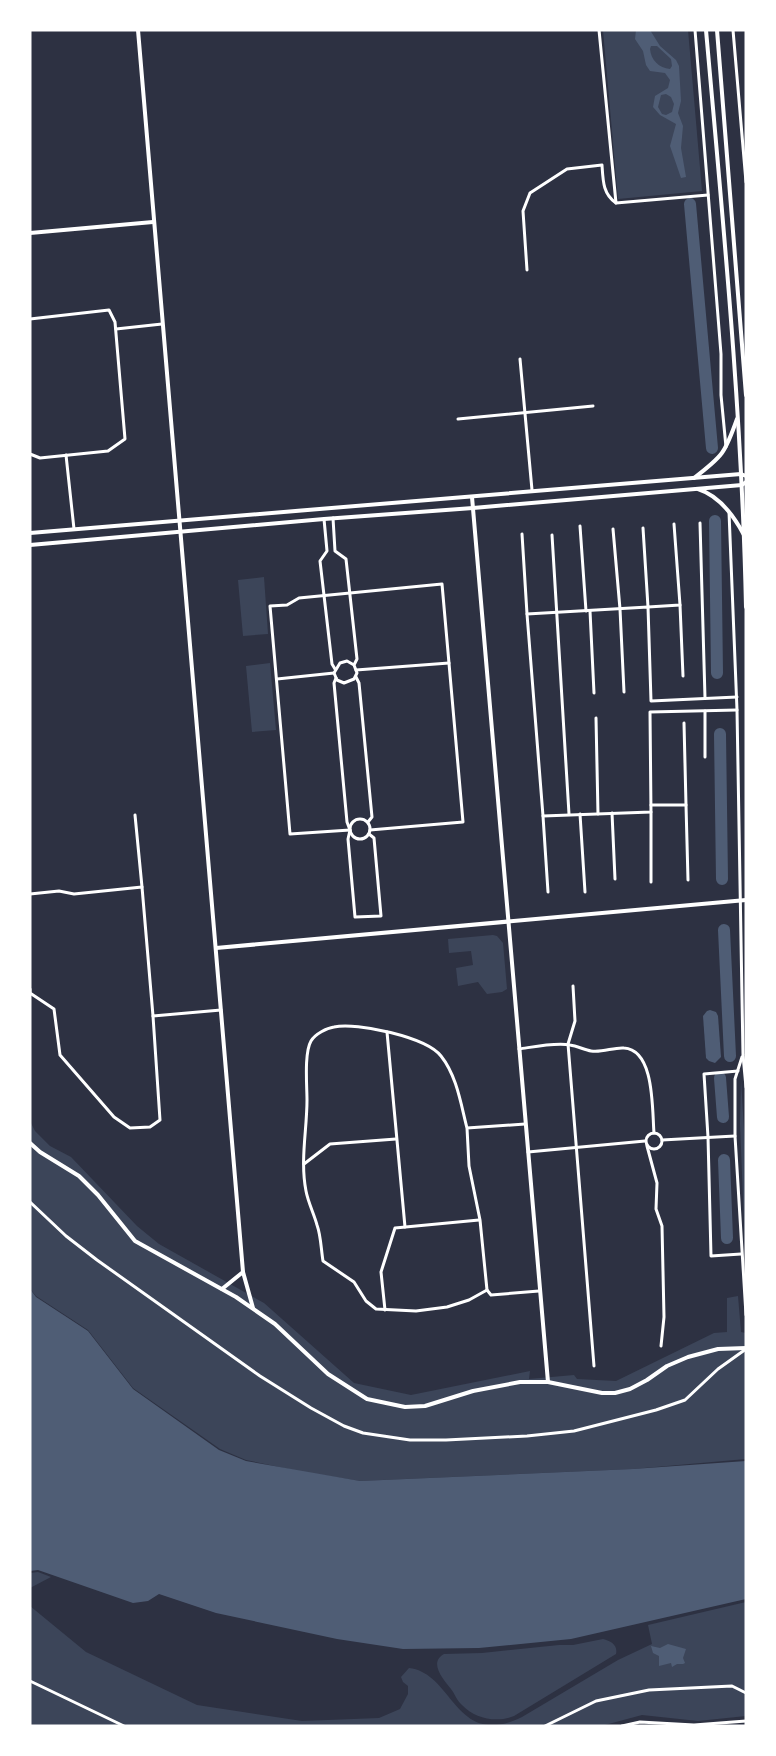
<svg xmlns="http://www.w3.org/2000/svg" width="776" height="1756" viewBox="0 0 776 1756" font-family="'Titillium Web',sans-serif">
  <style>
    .green { fill: #3c4559 }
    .water { fill: #4f5d75; fill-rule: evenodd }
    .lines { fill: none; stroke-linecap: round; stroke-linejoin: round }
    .river { stroke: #4f5d75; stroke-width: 12 }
    .minor { stroke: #fff; stroke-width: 3 }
    .tertiary { stroke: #fff; stroke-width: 4 }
    .secondary { stroke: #fff; stroke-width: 4 }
  </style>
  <rect width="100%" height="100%" fill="#2d3142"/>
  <g class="green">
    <path d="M603,30H688L702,191L618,199Z"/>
    <path d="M264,577L268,634L243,636L238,580Z"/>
    <path d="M270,663L276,730L252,732L246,666Z"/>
    <path d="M493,935L497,936L503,943L507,989L502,992L487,994L478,982L458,986L456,968L473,965L471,951L449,953L448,939Z"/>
    <path d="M741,1080L746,1162V1274L740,1124Z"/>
    <path d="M30,1121L35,1131L50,1146L71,1157L137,1226L159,1244L264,1303L354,1383L411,1395L530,1371L529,1379L574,1375L577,1379L616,1381L714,1333L727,1332V1298L738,1296L741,1332L746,1333V1459L633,1469L360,1481L303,1472L246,1460L220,1449L133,1388L88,1330L36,1296L30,1289Z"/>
    <path d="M38,1572L51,1577L30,1588V1573Z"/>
    <path d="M746,1602V1716L698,1721L642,1715L601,1726H30V1606L86,1652L197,1705L302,1721L379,1718L400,1709L408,1694V1686L403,1682L401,1677L409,1668C454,1673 455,1750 522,1717L618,1660L652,1644L648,1625Z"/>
    <path d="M603,1639C611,1641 618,1645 616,1654L514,1716C497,1723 475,1719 462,1705C457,1701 455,1694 451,1689C444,1680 428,1663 444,1654L482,1653L559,1645H573Z"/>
  </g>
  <g class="water">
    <path d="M636,30H650L660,46L676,60L679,66L681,101L678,113L683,126L681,148L686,177L681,178L670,146L676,124L660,115L653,107L655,96L668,88L670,80L665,73L650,71L646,65L643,51L635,39ZM651,46H657L671,59L672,66L670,69C659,68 651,60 650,49ZM666,94L671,97L674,104L672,112L666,115L662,114L658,107L661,95Z"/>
    <path d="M710,1010L716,1012L718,1016L721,1057L715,1063L709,1061L706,1058L703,1016L707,1011Z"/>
    <path d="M30,1289L36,1297L88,1331L133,1389L219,1450L246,1461L360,1481L633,1469L746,1461V1599L571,1639L479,1648L403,1649L337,1639L216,1613L159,1594L148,1601L133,1603L38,1570L30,1571Z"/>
    <path d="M668,1644L686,1649L683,1658L685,1663L683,1664H677L672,1667L671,1663L659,1666V1656L653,1653L651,1646L660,1648Z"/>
  </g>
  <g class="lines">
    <g class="river">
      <path d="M690,204L712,448"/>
      <path d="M715,521L717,673"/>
      <path d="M720,734L722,879"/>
      <path d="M724,930L730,1056"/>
      <path d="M720,1078L723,1117"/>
      <path d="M724,1160L727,1238"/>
    </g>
    <g class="minor">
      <path d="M599,30L616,203L708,195"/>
      <path d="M695,30L721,354V395L726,447"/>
      <path d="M733,30L746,182"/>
      <path d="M527,270L523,211L530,193L567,169L602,165C603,181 603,194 616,203"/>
      <path d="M30,319L109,310L115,322L125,439L108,451L40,458L30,454"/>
      <path d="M116,329L162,324"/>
      <path d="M520,359L532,490"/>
      <path d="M458,419L593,406"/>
      <path d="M66,455L74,529"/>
      <path d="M729,512L737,710L743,1055L746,1087"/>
      <path d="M333,518L335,551L346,559L357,659L354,665L357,673L354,679L344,683L337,680L334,673L340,663L347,661L354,665"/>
      <path d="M324,519L327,551L320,561L332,664L335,669"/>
      <path d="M700,523L705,698"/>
      <path d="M580,526L586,611"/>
      <path d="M643,528L648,607L680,605L674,524"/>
      <path d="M613,529L620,609L624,692"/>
      <path d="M522,534L527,614"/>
      <path d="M552,535L569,814"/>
      <path d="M680,605L683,676"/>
      <path d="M590,611L594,693"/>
      <path d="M356,670L449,663"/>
      <path d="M356,677L359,683L372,817L368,822"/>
      <path d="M336,678L334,683L347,822L350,830L348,839L355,917L381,916L374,838L369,834"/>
      <path d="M277,679L334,673"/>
      <path d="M737,697L651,701L648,607L527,614L543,816L651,812L650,712L737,710"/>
      <path d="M596,718L598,814"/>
      <path d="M705,757V711"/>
      <path d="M651,805H686L684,723"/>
      <path d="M686,805L688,880"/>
      <path d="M612,813L615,879"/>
      <path d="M580,814L585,892"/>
      <path d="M135,815L142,887"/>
      <path d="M543,816L548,892"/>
      <circle cx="360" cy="829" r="10"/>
      <path d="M350,830L290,834L270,606L287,605L299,598L442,584L463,822L370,830"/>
      <path d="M651,882V812"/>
      <path d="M30,894L59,891L74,894L142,887L153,1016L221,1010"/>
      <path d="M573,986L575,1021L568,1044L594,1366"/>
      <path d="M30,989V993L54,1009L60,1055L114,1117L130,1128L150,1127L160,1120L153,1016"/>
      <path d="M387,1032L405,1227"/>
      <path d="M519,1049C533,1047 556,1042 570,1045C577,1046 585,1050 591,1051C602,1053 614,1047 624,1048C655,1050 652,1110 654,1133"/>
      <path d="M742,1057L735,1079V1136L746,1315"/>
      <path d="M738,1071L704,1074L708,1137L711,1256L741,1254"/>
      <path d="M467,1128L469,1166L480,1220L487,1290L469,1300L447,1307L416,1311L376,1309L366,1301L354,1282L323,1261C321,1249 321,1236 317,1225C314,1214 308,1202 306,1191C300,1160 307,1130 307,1100C307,1086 304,1053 311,1041C315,1034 327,1028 334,1027C357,1022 426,1037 441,1056C457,1076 461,1105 467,1128L525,1124"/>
      <circle cx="654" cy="1141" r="8"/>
      <path d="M662,1140L735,1136"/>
      <path d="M647,1146L657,1183L656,1209L662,1226L664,1317L661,1346"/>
      <path d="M528,1152L645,1141"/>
      <path d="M304,1164L330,1144L396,1139"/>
      <path d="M30,1202L66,1236L97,1260L260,1376L311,1408L344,1426L363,1433L410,1440H446L527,1436L574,1431L656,1410L685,1400L718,1369L746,1349"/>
      <path d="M487,1290L491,1295L539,1291"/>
      <path d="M385,1310L381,1272L395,1228L479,1220"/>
      <path d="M30,1681L124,1726"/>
      <path d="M545,1726L596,1701L649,1690L732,1686L746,1693"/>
      <path d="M622,1726L640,1722L694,1725L746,1721"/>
    </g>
    <g class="tertiary">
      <path d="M138,30L243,1272L222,1289"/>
      <path d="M30,233L153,222"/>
      <path d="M694,478C723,456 725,453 737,419"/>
      <path d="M698,489C720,496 734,516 744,535"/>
      <path d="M472,497L548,1382"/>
      <path d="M30,533C267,513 504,493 741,474L746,476"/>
      <path d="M30,545L324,519L473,508L742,485L746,482"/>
      <path d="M216,948L746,900"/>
      <path d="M30,1143L40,1152L79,1176L98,1195L135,1241L236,1297L275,1324L328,1374L367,1399L405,1407L425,1406L473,1391L520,1382H548L602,1393H615L630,1389L647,1380L667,1366L688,1357L718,1349L746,1348"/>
      <path d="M243,1272L253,1308"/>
    </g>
    <g class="secondary">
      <path d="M706,30C723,222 742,414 746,607"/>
      <path d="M717,30L746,395"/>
    </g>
  </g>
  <rect width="776" height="1756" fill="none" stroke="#ffffff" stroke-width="63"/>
</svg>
